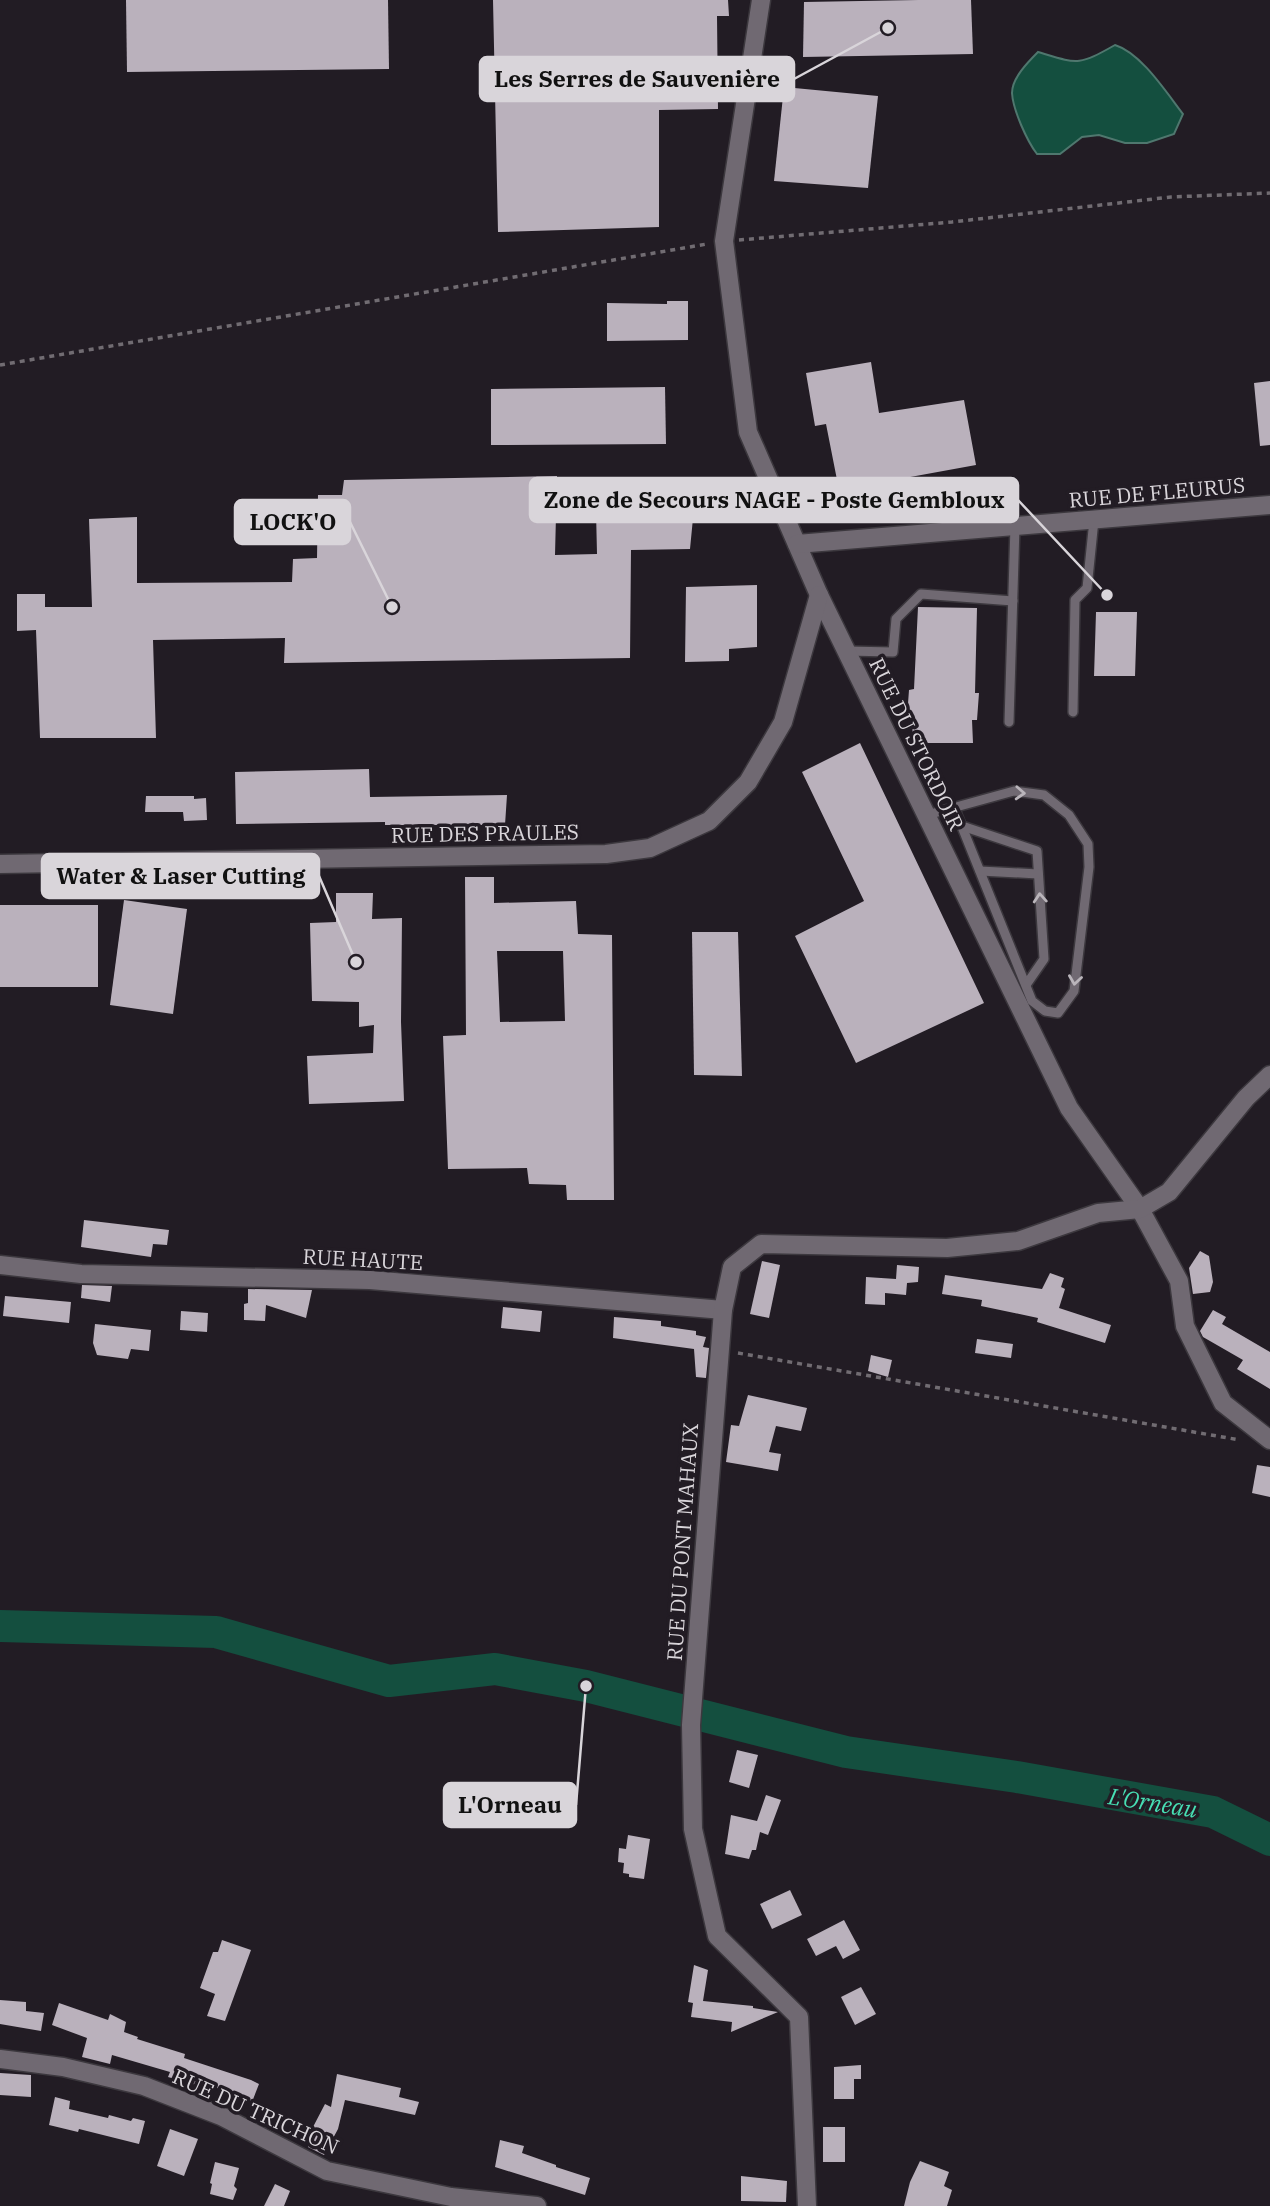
<svg xmlns="http://www.w3.org/2000/svg" width="1270" height="2206" viewBox="0 0 1270 2206" font-family="'IBM Plex Serif',serif">
  <style>
    .water { fill: #144f3f; stroke: #4f776e; stroke-width: 2 }
    .lines { fill: none; stroke-linecap: round; stroke-linejoin: round }
    .river { stroke: #144f3f; stroke-width: 32 }
    .building { fill: #bab1bc; fill-rule: evenodd }
    .service-casing { stroke: #3c383e; stroke-width: 12 }
    .minor-casing { stroke: #3c383e; stroke-width: 21 }
    .path { stroke: #716c72; stroke-width: 3.5; stroke-dasharray: 5 5; stroke-linecap: butt }
    .service { stroke: #706972; stroke-width: 9 }
    .minor { stroke: #706972; stroke-width: 18 }
    .oneway { stroke: #bab5bb }
    .labels { text-anchor: middle; dominant-baseline: central; stroke-width: 7; stroke-linejoin: round; paint-order: stroke }
    .street-label { font-size: 21px; fill: #d9d5da; stroke: #221c24 }
    .water-label { font-size: 23px; font-style: italic; fill: #47dfb4; stroke: #221c24 }
    .leader { fill: none; stroke: #d9d5da; stroke-width: 2.5 }
    .callout-dot { fill: #d9d5da; stroke: #221c24; stroke-width: 2.5 }
    .callout { fill: #d9d5da; stroke: #d9d5da; stroke-width: 2.5 }
    .callout-label { font-size: 23px; text-anchor: middle; font-weight: bold; fill: #111 }
  </style>
  <rect width="100%" height="100%" fill="#221c24"/>
  <path class="water" d="M1115,45C1141,53 1166,92 1183,114L1174,134L1147,143H1125L1099,135L1082,137L1060,154H1037C1027,141 1013,110 1012,93C1012,78 1028,62 1038,52C1078,64 1078,66 1115,45Z"/>
  <g class="lines">
    <path class="river" d="M0,1626L216,1632L389,1681L495,1669L586,1686L846,1752L1017,1777L1213,1812L1270,1840"/>
  </g>
  <g class="building">
    <path d="M126,0H388L389,69L127,72Z"/>
    <path d="M493,0H728L729,16H717L718,109L659,110V227L498,232Z"/>
    <path d="M918,0H971L973,54L803,57L804,2Z"/>
    <path d="M784,87L878,96L868,188L774,181Z"/>
    <path d="M667,301H688V340L607,341V303L667,304Z"/>
    <path d="M871,362L879,413L964,400L976,465L839,490L826,424L815,426L806,373Z"/>
    <path d="M1270,381V445L1260,446L1254,383Z"/>
    <path d="M665,387L666,444L491,445V389Z"/>
    <path d="M557,476L555,555L597,554L596,511L694,508L690,549L631,550L630,658L284,663L285,638L153,640L156,738H40L36,630L17,631V594H45V607H92L89,519L137,517V583L292,582L293,559L317,558L318,495H342L344,480Z"/>
    <path d="M757,585V647L729,649V661L685,662L686,587Z"/>
    <path d="M918,607L977,608L975,693H979L977,720H972L973,743H912L913,718L907,717L909,690L914,689Z"/>
    <path d="M1096,612H1137L1135,676H1094Z"/>
    <path d="M860,743L984,1003L856,1063L795,936L864,901L802,772Z"/>
    <path d="M369,769L370,797L507,795L505,825H385V822L236,824L235,772Z"/>
    <path d="M146,796H194V799L206,798L207,820L184,821L183,812H145Z"/>
    <path d="M465,877H494V903L576,901L578,934L612,935L614,1200H567L566,1185L529,1184L527,1168L448,1169L443,1036L466,1035ZM497,951H563L565,1021L500,1022Z"/>
    <path d="M336,893H373L372,919L402,918L401,1022L404,1101L309,1104L307,1056L373,1053L374,1025L359,1027V1002L312,1001L310,923L336,922Z"/>
    <path d="M124,900L187,909L173,1014L110,1005Z"/>
    <rect x="0" y="905" width="98" height="82"/>
    <path d="M692,932H738L742,1076L694,1075Z"/>
    <path d="M84,1220L169,1230L167,1245L153,1244L151,1257L81,1247Z"/>
    <path d="M1200,1251L1209,1256L1213,1282L1210,1292L1193,1294L1189,1268Z"/>
    <path d="M762,1261L780,1265L769,1318L750,1314Z"/>
    <path d="M897,1265L919,1267L918,1282L907,1283L906,1295L885,1293V1305L865,1304L866,1277L896,1279Z"/>
    <path d="M1050,1273L1064,1278L1061,1287L1065,1289L1059,1308L1111,1325L1105,1343L1037,1322L1038,1318L981,1306L982,1300L942,1294L945,1275L1042,1289Z"/>
    <path d="M82,1285L112,1286L110,1302L81,1298Z"/>
    <path d="M248,1289L312,1290L306,1318L266,1305L265,1321L244,1320V1304L248,1303Z"/>
    <path d="M5,1296L71,1302L69,1323L3,1316Z"/>
    <path d="M503,1307L542,1311L540,1332L501,1328Z"/>
    <path d="M1213,1310L1226,1317L1222,1324L1270,1352V1389L1237,1369L1243,1360L1203,1337L1200,1331Z"/>
    <path d="M181,1311L208,1313L207,1332L180,1330Z"/>
    <path d="M614,1317L661,1321V1326L696,1331V1335L706,1337L703,1347L709,1348L706,1378L696,1377L694,1349L613,1338Z"/>
    <path d="M95,1324L151,1330L149,1351L131,1349L128,1359L97,1355L93,1343Z"/>
    <path d="M977,1339L1013,1344L1011,1358L975,1353Z"/>
    <path d="M871,1355L892,1360L888,1377L868,1371Z"/>
    <path d="M748,1395L807,1408L801,1431L776,1426L769,1452L781,1454L778,1471L726,1462L731,1425L739,1426Z"/>
    <path d="M1257,1465L1270,1467V1497L1252,1493Z"/>
    <path d="M737,1750L758,1755L749,1788L729,1782Z"/>
    <path d="M766,1795L781,1800L768,1835L760,1832L756,1850H752L749,1859L725,1854L731,1815L757,1821Z"/>
    <path d="M628,1835L650,1839L644,1879L629,1877V1874L623,1873L624,1863L618,1862L619,1848L626,1849Z"/>
    <path d="M790,1890L802,1915L772,1929L760,1904Z"/>
    <path d="M844,1920L860,1950L843,1959L836,1946L816,1956L807,1939Z"/>
    <path d="M222,1940L251,1950L225,2021L207,2016L215,1994L200,1988L213,1952H218Z"/>
    <path d="M694,1965L708,1970L703,2001L753,2006V2008L778,2012L731,2032L732,2022L691,2017L693,2003L688,2002Z"/>
    <path d="M861,1987L876,2014L855,2025L841,1997Z"/>
    <path d="M0,2000L26,2002V2011L44,2013L41,2031L0,2024Z"/>
    <path d="M59,2003L108,2020L110,2014L126,2022L124,2032L138,2037L137,2039L185,2054L184,2058L251,2080L259,2084L252,2102L202,2082L200,2086L168,2077L170,2072L112,2055L110,2064L82,2057L87,2038L52,2025Z"/>
    <path d="M861,2065V2079H854V2099H834V2067Z"/>
    <path d="M0,2073L31,2075V2097L0,2095Z"/>
    <path d="M337,2074L401,2088L399,2097L419,2102L415,2115L345,2100L338,2129L324,2155L308,2147L317,2129L313,2127L325,2104L331,2107Z"/>
    <path d="M55,2097L70,2101L69,2109L108,2118L109,2115L131,2121L133,2118L145,2121L139,2144L79,2129L78,2132L49,2125Z"/>
    <rect x="823" y="2127" width="22" height="35"/>
    <path d="M170,2129L198,2139L184,2176L157,2166Z"/>
    <path d="M500,2140L524,2146L522,2153L556,2165V2167L590,2178L585,2195L495,2167Z"/>
    <path d="M920,2161L949,2172L944,2186L952,2190L947,2206H904L910,2182Z"/>
    <path d="M215,2162L239,2168L234,2186L237,2189L233,2200L210,2194L212,2184L210,2183Z"/>
    <path d="M741,2176L787,2181L786,2202L741,2201Z"/>
    <path d="M275,2184L290,2191L284,2206H264Z"/>
  </g>
  <g class="lines">
    <defs>
      <g id="service">
        <path d="M847,651L893,652L896,619L921,594L1013,601"/>
        <path d="M1073,712L1075,600L1087,588L1094,520"/>
        <path d="M1009,722L1015,526"/>
        <path d="M927,815L1014,791L1044,795L1069,815L1088,844L1089,867L1074,991L1058,1013L1045,1011L1032,1001L954,807"/>
        <path d="M962,826L1037,851L1044,959L1026,985"/>
        <path d="M980,871L1038,874"/>
      </g>
      <g id="minor">
        <path d="M761,0L724,241L748,432L819,595L1069,1108L1140,1209L1179,1281L1185,1326L1223,1403L1270,1440"/>
        <path d="M797,544L1270,505"/>
        <path d="M0,864L606,854L650,848L709,821L748,782L783,722L819,595"/>
        <path d="M0,1265L81,1274L370,1280L723,1310"/>
        <path d="M0,2059L63,2067L144,2086L221,2116L327,2171L451,2197L537,2206"/>
        <path d="M807,2206L799,2017L717,1936L693,1829L691,1725L723,1310L732,1267L761,1244L947,1248L1018,1241L1098,1213L1140,1209L1169,1192L1246,1098L1270,1075"/>
      </g>
    </defs>
    <use href="#service" class="service-casing"/>
    <use href="#minor" class="minor-casing"/>
    <g class="path">
      <path d="M739,240L952,222L1171,197L1270,193"/>
      <path d="M0,365L707,244"/>
      <path d="M738,1353L1240,1440"/>
    </g>
    <use href="#service" class="service"/>
    <use href="#minor" class="minor"/>
  </g>
  <defs><path id="oneway-chevron" d="M-2-3.5L2.5 0L-2 3.5" fill="none" stroke-width="1.6" stroke-linecap="round" stroke-linejoin="round" transform="scale(1.75)"/></defs>
  <g class="oneway">
    <use href="#oneway-chevron" transform="translate(1020 793) rotate(3)"/>
    <use href="#oneway-chevron" transform="translate(1040 898) rotate(-94)"/>
    <use href="#oneway-chevron" transform="translate(1075 980) rotate(98)"/>
  </g>
  <g class="labels">
    <g class="street-label">
      <text transform="translate(1157 492) rotate(-5)">RUE DE FLEURUS</text>
      <text transform="translate(917 744) rotate(64)">RUE DU STORDOIR</text>
      <text transform="translate(485 833) rotate(-1)">RUE DES PRAULES</text>
      <text transform="translate(363 1259) rotate(3)">RUE HAUTE</text>
      <text transform="translate(682 1542) rotate(-86)">RUE DU PONT MAHAUX</text>
      <text transform="translate(256 2111) rotate(24)">RUE DU TRICHON</text>
    </g>
    <g class="water-label">
      <text transform="translate(1153 1802) rotate(9)">L'Orneau</text>
    </g>
  </g>
  <path class="leader" d="M888 28L794 79M1107 595L1018 500M392 607L350 522M356 962L319 876M586 1686L576 1805"/>
  <g class="callout-dot">
    <circle cx="888" cy="28" r="7"/>
    <circle cx="1107" cy="595" r="7"/>
    <circle cx="392" cy="607" r="7"/>
    <circle cx="356" cy="962" r="7"/>
    <circle cx="586" cy="1686" r="7"/>
  </g>
  <g class="callout">
    <rect x="480" y="57" width="314" height="44" rx="7"/>
    <rect x="530" y="478" width="488" height="44" rx="7"/>
    <rect x="235" y="500" width="115" height="44" rx="7"/>
    <rect x="42" y="854" width="277" height="44" rx="7"/>
    <rect x="444" y="1783" width="132" height="44" rx="7"/>
  </g>
  <g class="callout-label">
    <text x="637" y="87">Les Serres de Sauvenière</text>
    <text x="774" y="508">Zone de Secours NAGE - Poste Gembloux</text>
    <text x="293" y="530">LOCK'O</text>
    <text x="181" y="884">Water &amp; Laser Cutting</text>
    <text x="510" y="1813">L'Orneau</text>
  </g>
</svg>
